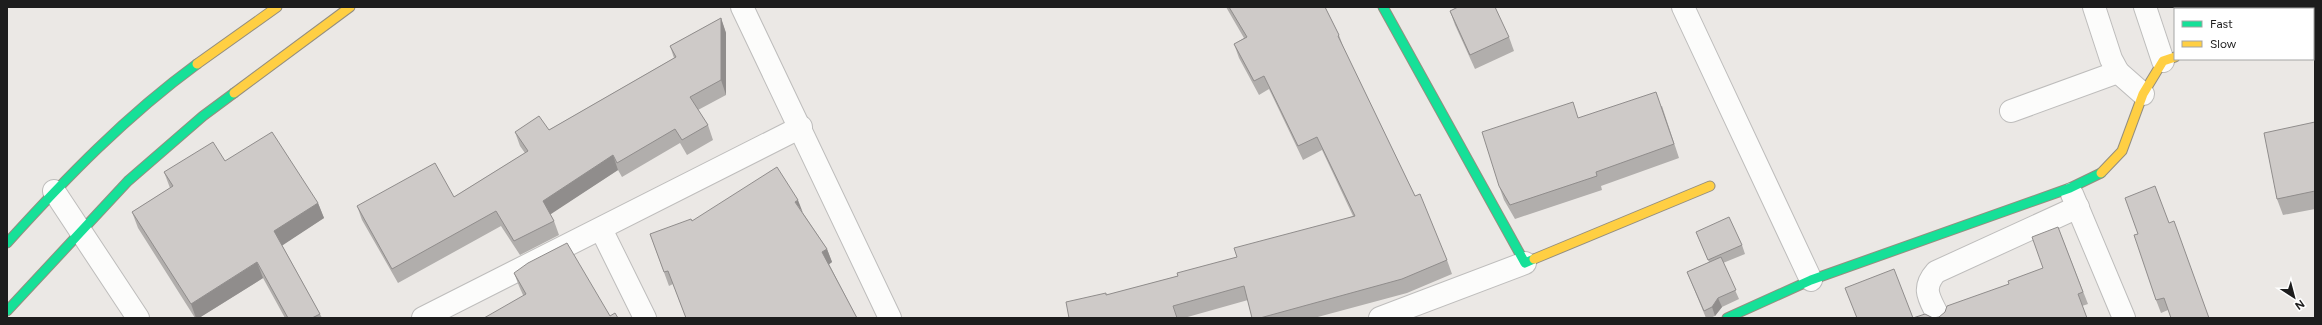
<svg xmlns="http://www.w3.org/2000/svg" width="2322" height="325" viewBox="0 0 2322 325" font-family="Figtree,sans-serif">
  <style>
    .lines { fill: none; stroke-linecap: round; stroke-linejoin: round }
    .street-casing { stroke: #bebdbc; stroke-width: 24 }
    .fast-casing { stroke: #948e7f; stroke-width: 11 }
    .slow-casing { stroke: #948e7f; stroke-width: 11 }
    .street { stroke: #fcfcfb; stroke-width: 22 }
    .fast { stroke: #16e098; stroke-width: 9 }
    .slow { stroke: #ffcf43; stroke-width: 9 }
    .wall { fill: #b1aeac }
    .shaded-wall { fill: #908d8c }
    .building { fill: #cecac8; stroke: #908d8c }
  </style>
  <rect width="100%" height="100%" fill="#ebe8e5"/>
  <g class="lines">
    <defs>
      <g id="street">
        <path d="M742,7L890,318"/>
        <path d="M1683,7L1811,280"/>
        <path d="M2094,7L2111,59L2118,72L2143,94"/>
        <path d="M2145,7L2163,61"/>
        <path d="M2313,13L2315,12"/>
        <path d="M2011,111L2118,72"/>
        <path d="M54,191L138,318"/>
        <path d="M2072,194L2124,318"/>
        <path d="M601,229L645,318"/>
        <path d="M423,318L801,127"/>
        <path d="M1380,318L1525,263"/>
        <path d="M1939,318C1931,300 1920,290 1936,272L2078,207"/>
      </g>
      <g id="fast">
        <path d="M1383,7L1525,263L1534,259"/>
        <path d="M7,243C66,178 126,116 197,64"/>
        <path d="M7,311L128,181L203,116L234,93"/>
        <path d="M1727,318L1811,280L2070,188L2101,173"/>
      </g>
      <g id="slow">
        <path d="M197,64L277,7"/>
        <path d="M234,93L350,7"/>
        <path d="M2101,173L2122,151L2143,94L2163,61L2175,57"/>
        <path d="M1534,259L1710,186"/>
      </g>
    </defs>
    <use href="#street" class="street-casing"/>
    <use href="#fast" class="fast-casing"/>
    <use href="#slow" class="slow-casing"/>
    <use href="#street" class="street"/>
    <use href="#fast" class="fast"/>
    <use href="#slow" class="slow"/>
  </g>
  <g class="wall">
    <path d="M1226,7H1325L1339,35L1344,49L1415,196L1447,260L1452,274L1407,293L1314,318H1252L1248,300L1184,318H1069L1107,295L1178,276L1237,257L1353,216L1322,150L1303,160L1269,89L1259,95L1239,58L1234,44L1244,38Z"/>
    <path d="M1450,11L1509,37L1514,51L1475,69L1455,25Z"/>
    <path d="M721,18L726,33V95L698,110L708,125L713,140L687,155L680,143L622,177L618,170L550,214L554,221L559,235L520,255L501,226L398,283L362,220L357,206L454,197L525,153L520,146L515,132L549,130L674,58L670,46Z"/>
    <path d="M1662,106L1679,158L1601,186L1602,190L1515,219L1504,200L1499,186L1578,118Z"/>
    <path d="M2315,122V209L2283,215L2277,199Z"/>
    <path d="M225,161L318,203L324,218L282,245L320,314L322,318H285L263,278L199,318H195L138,228L132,212L170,188L164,172Z"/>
    <path d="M2155,186L2168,310L2161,313L2156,300L2138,234Z"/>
    <path d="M803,213L827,249L832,262L829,264L857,318H686L673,284L669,286L650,234L692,221Z"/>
    <path d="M2058,227L2088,304L2082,306L2087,318H1913H1933L1939,317L2043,268Z"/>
    <path d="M1696,232L1742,245L1745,254L1723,263L1739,299L1722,307L1715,316L1710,318H1706L1687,272L1709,262Z"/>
    <path d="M514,273L610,316L523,295L519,286Z"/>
  </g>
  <g class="shaded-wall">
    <path d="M721,18L726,33V95L721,80Z"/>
    <path d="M613,155L618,170L548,216L543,201Z"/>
    <path d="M798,200L803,213L795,202Z"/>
    <path d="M318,203L324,218L280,247L274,231Z"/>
    <path d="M827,249L832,262L827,266L822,252Z"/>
    <path d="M257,262L263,278L199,318H196L191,304Z"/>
    <path d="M1718,298L1722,307L1715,316L1712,307Z"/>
  </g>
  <g class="building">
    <path d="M1229,7H1325L1339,35L1338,36L1415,196L1420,194L1447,260L1402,279L1260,318H1252L1244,286L1173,306L1177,318H1069L1066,302L1106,293V295L1178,276L1177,273L1237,257L1234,248L1355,216L1317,137L1298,146L1264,76L1254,81L1234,44L1247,37Z"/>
    <path d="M1458,7H1495L1509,37L1470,55L1450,11Z"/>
    <path d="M721,18V80L690,97L708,125L682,140L675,129L617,163L613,155L543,201L554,221L514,241L496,211L392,269L357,206L435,163L454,197L528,151L515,132L539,116L549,130L676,57L670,46Z"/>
    <path d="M1656,92L1674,144L1596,172L1597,176L1510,205L1499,186L1482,132L1573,102L1578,118Z"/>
    <path d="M2315,122V191L2277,199L2264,133Z"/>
    <path d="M272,132L318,203L274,231L320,314L312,318H288L257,262L191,304L132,212L173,186L164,172L213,142L225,161Z"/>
    <path d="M777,167L798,200L795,202L827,249L822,252L857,318H686L668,271L664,272L650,234L691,219L692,221Z"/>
    <path d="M2155,186L2169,223L2174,221L2209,318H2171L2164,298L2156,300L2134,235L2138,234L2125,198Z"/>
    <path d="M1729,217L1742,245L1708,260L1696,232Z"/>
    <path d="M2058,227L2083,292L2078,294L2087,318H1857L1845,288L1894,269L1913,318L1925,314L1933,318L1939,317L1945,312L1947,306L2009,284L2008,281L2043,268L2032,237Z"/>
    <path d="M567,243L610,316L615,313L618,318H484L526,294L514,273L528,263Z"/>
    <path d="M1721,257L1736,290L1718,298L1712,307L1704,311L1687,272Z"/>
  </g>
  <rect width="2322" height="325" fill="none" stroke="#1d1d1d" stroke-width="16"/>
  <rect x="2174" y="8" width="140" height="52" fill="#ffffff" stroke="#a5a5a5"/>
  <rect x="2182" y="21" width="20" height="6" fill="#16e098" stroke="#a5a5a5"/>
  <text x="2210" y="28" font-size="12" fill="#1d1d1d">Fast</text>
  <rect x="2182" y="41" width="20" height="6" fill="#ffcf43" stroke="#a5a5a5"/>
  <text x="2210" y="48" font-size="12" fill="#1d1d1d">Slow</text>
  <g transform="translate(2294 297) rotate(144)" stroke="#ffffff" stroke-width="3" paint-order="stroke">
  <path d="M0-3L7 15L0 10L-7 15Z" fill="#1d1d1d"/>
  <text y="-6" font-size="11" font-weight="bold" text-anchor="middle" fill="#1d1d1d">N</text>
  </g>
</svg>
